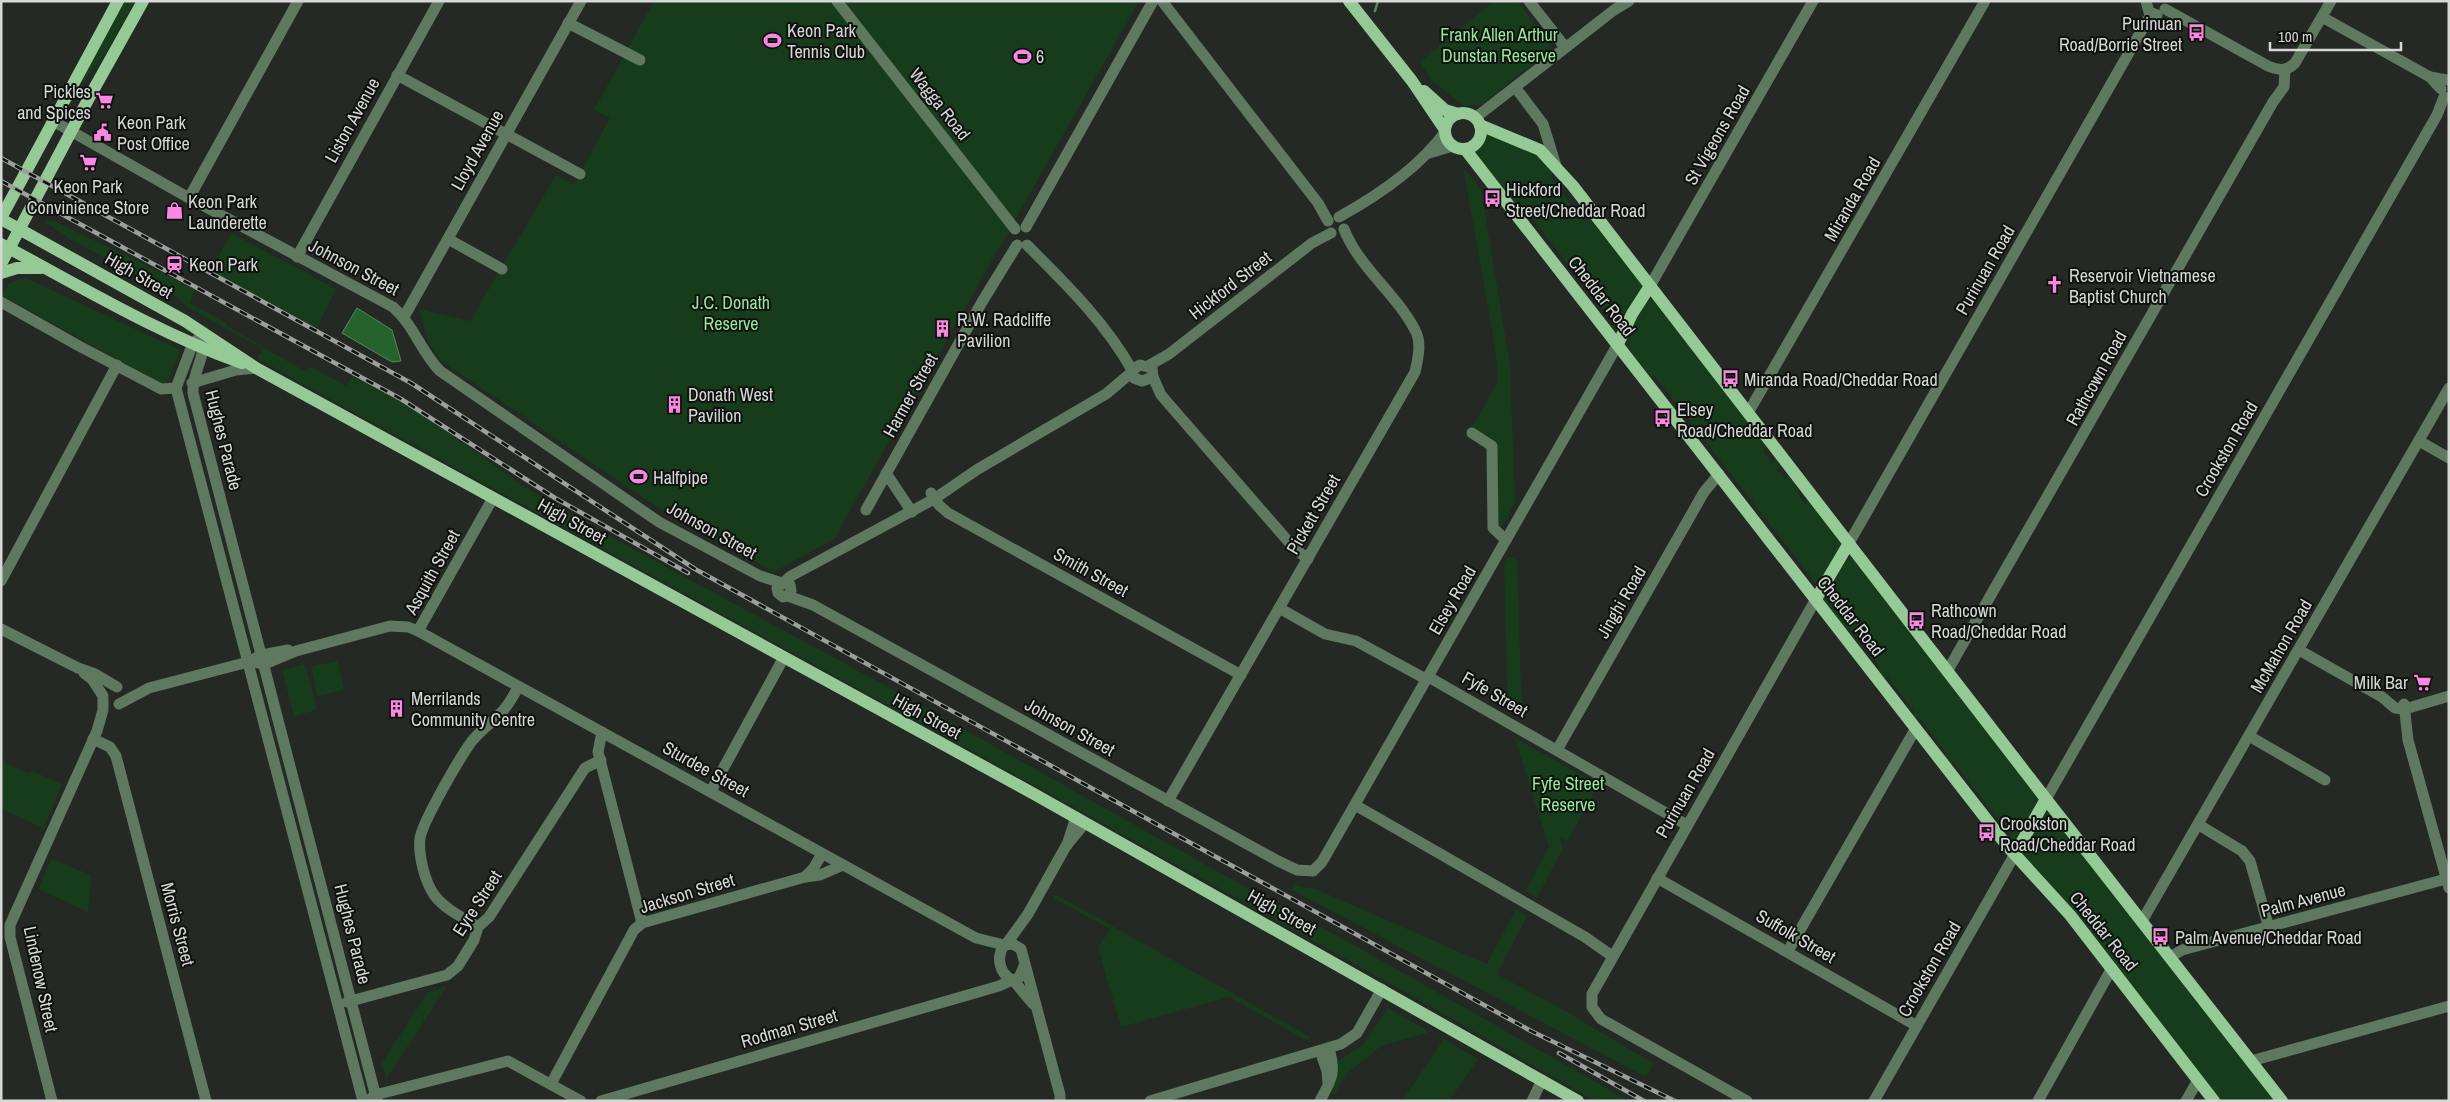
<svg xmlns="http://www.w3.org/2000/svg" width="2450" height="1102" viewBox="0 0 2450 1102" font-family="'Archivo Narrow',sans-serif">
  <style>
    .green { fill: #173c1b }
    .water { fill: #25622c; stroke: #5a855f }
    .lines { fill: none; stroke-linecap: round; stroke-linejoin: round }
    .stream { stroke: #5a855f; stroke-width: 2.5 }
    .minor { stroke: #5f7860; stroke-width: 11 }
    .major { stroke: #95c996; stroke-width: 12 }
    .rail-casing { stroke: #9c9f9c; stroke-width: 4.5 }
    .rail { stroke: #0f110f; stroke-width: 2.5; stroke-dasharray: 8; stroke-linecap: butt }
    .labels { text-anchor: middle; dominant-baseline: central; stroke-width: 4; stroke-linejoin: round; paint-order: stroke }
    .poi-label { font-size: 18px; fill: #d5d8d5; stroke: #0f110f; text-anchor: start }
    .park-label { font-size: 18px; fill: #96e99b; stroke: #0f110f }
    .street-label { font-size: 18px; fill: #d5d8d5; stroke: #0f110f }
  </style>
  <rect width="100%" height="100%" fill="#242924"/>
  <g class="green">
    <path d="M123,1H135L106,52L80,86L67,111L64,109Z"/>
    <path d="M654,1H1139L834,539L774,572L660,509L440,360L429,343L419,309L470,321L556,175L574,185L610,118L594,110Z"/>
    <path d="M1494,1H1518L1552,48L1481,105H1463L1432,81L1420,62Z"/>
    <path d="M1484,133L1529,147L1553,168L1551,178L1583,219L1586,211L1644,286L1617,332L1614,330L1612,320L1521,204H1515L1473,150L1479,144Z"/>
    <path d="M1463,167L1481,189L1510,364L1515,503L1500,529L1496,521L1498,448L1489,437L1472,427L1498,382L1495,346Z"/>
    <path d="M47,221L56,222L195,289L190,303L226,323L228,327L303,370L312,367L346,386L353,375L421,413L526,488L583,522L894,690L1215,870L1352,944L1629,1101H1595L1405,992L1050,794L299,382L257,358L264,349L187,307L168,289L130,272L70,239L45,222Z"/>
    <path d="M231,233L336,289L316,330L210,273Z"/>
    <path d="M20,278L28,279L180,350L168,382L165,384L159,382L1,295L9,284Z"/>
    <path d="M1652,299L1654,300L1765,442L1764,453L1773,464L1775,455L1779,460L1778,470L1786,481L1788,472L1799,485L1798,495L1806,505L1808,497L1841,541L1840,547L1818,586L1655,376H1650C1620,339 1620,342 1647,302Z"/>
    <path d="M1508,557L1517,560L1522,718L1508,710L1504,564Z"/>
    <path d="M1853,557L2039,796L2034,810L2015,841L2011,842L2009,833L1954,763L1950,764L1945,757L1946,753L1920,718L1915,719L1912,715L1914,712L1888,677L1884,678L1878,671L1880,667L1852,631H1847L1824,601V595L1848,558Z"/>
    <path d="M338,661L344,690L317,696L311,667Z"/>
    <path d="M305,664L317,710L294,716L282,670Z"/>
    <path d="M1515,738L1599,785L1567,841L1560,838L1563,848L1537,898L1526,891L1549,847Z"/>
    <path d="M4,759L6,764L27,773L32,771L62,784L44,828L1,809V766Z"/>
    <path d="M2049,811L2276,1101H2220L2024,857L2022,853L2043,814Z"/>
    <path d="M51,859L91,875L88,912L38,889Z"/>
    <path d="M1295,885L1318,890L1487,964L1516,909L1527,916L1497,974L1567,1012L1654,1064L1646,1077L1292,890Z"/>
    <path d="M1055,894L1312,1038L1306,1040L1229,997L1121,1027L1098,948L1110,929L1053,898Z"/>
    <path d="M447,986L386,1079L382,1063L428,992Z"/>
    <path d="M1388,1008L1430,1032L1381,1046L1345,1075L1335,1094L1332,1093L1337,1061L1361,1047Z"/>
    <path d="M1444,1039L1478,1059L1449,1101H1402Z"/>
  </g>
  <path class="water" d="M357,308L392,330L401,361L392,362L342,333Z"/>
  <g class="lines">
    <path class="stream" d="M1375,11L1378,1"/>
    <g class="minor">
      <path d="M837,1L1015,229"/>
      <path d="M1162,1L1318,203L1328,221"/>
      <path d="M1529,1L1565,47"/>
      <path d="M2146,1L2149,12L2157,15"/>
      <path d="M2165,9L2268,66C2278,70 2286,72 2295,63L2331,1"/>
      <path d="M2322,17L2430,77L2441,89"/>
      <path d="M568,23L640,60"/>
      <path d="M397,75L580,174"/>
      <path d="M2430,77L2447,80"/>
      <path d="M1515,87L1543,124L1556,166"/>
      <path d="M1475,118L1614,10L1629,1"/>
      <path d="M53,121L189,198L393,307C414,325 421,352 440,371L659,522L760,576L782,583"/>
      <path d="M1429,153L1453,146"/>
      <path d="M189,198L298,1"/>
      <path d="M1339,217C1377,196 1419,168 1445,132"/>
      <path d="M1026,227L1153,1"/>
      <path d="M448,239L502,269"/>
      <path d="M1027,245C1065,283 1106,323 1132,370"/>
      <path d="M297,257L439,1"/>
      <path d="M1650,286L1813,1"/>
      <path d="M1,302L79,346L161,389L176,388"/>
      <path d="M404,317L581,1"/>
      <path d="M204,334L193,343L176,388L363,1101"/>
      <path d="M204,341C204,359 192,374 193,393L377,1101"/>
      <path d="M1140,365L1152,368L1153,377L1142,381L1134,378L1132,370Z"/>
      <path d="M1148,366L1169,354L1312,243L1331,233"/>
      <path d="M1153,377L1161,395L1294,548L1308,559"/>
      <path d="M192,383L236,370L256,368"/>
      <path d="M1748,413L1985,1"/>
      <path d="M1472,433L1492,446L1493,528L1506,540"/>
      <path d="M2419,441L2449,458"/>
      <path d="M886,473L912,512"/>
      <path d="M931,493L939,505L948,513L1241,675"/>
      <path d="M866,510L982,302L1017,245"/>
      <path d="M1849,543L2151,14"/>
      <path d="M1,581L117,365"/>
      <path d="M784,582L790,585L791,591L789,595L783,597L778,593L777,588L791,576L934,499L978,469L1106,394L1132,372"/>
      <path d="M788,596L813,605L1278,861L1297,870L1313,871L1322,862L1618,344"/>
      <path d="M1279,608L1325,634L1356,641L1422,677L1432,679L1687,825"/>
      <path d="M1,629L78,668L95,674L117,687"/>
      <path d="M418,631L976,938L1004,945"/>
      <path d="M2299,650L2382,697L2395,708L2405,709L2449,696"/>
      <path d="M258,663L265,664L296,651L390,626L408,627L418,631L493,498"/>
      <path d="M1948,670L2273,102L2284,87L2285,70"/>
      <path d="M84,673L92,679L103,696"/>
      <path d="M119,704L149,688L248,662L262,655L288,650"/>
      <path d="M2404,704L2408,740L2449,888"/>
      <path d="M602,732L598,752L642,923"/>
      <path d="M2249,736L2325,780"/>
      <path d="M93,739L110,747L116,756L206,1101"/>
      <path d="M1557,750L1704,492L1719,474"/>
      <path d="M711,791L784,657"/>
      <path d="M2046,799L2437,115L2444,97"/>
      <path d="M1168,801L1415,372C1418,358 1422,343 1415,330C1396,293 1359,268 1344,229"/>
      <path d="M1355,805L1585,937L1612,956"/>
      <path d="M2199,825L2242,851L2250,861L2269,928"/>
      <path d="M1067,845L1076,817"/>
      <path d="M805,877L813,869L822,854"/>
      <path d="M1657,878L1917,1026"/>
      <path d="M2142,921L2449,388"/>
      <path d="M478,927C464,918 446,910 435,896C425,883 418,855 420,838C423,821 460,757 472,741C480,731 490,724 499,715C507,707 513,697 518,687"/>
      <path d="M1007,943L1028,914L1066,846L1085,823"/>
      <path d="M1788,951L1916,728"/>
      <path d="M2170,957L2182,950L2446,879"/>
      <path d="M1025,964L1019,978L1012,980C999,973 996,957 1004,945L1013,944L1021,949L1060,1095V1101"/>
      <path d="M1013,980L1033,1004"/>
      <path d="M347,1002L447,975L458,966L474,940L478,927L489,917L585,768L601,760"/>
      <path d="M1320,1051L1327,1071L1328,1083"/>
      <path d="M2251,1061L2449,1006"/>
      <path d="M551,1084L634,930L642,923L805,877L820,875L843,865"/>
      <path d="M369,1100L375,1095L508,1061L581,1101"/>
      <path d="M52,1101L10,937V925L97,731L103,710V699"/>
      <path d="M601,1101L999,986L1012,980"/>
      <path d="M1150,1101L1341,1044L1357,1033L1382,989"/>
      <path d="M1320,1101C1332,1078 1336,1074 1329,1048"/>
      <path d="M1532,1101L1542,1080"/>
      <path d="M1747,1101L1601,1019L1592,1007V994L1816,599"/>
      <path d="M1874,1101L2015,854"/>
      <path d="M2038,1101L2112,968"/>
      <path d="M2186,1101L2198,1080"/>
    </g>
    <g class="major">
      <path d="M1349,1L1412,81L1445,130"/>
      <path d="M1424,91L1445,110L1458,114"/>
      <circle cx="1463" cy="131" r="18"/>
      <path d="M1480,125L1540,150L1573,186L2046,799L2282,1101"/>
      <path d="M1465,149L2008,847L2070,915L2214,1101"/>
      <path d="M1,218L118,1"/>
      <path d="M1,219L185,321L256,368L1034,794L1578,1101"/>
      <path d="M1,244C80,286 157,333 242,363"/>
      <path d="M1,264L90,96L143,1"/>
      <path d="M1,273L17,268H41"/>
      <path d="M1618,344L1632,314L1650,286"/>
      <path d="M1816,599L1849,543"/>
      <path d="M2015,854L2046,799"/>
    </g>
    <defs>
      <g id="rail">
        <path d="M1,158L411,383L695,569L1531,1031L1675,1101"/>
        <path d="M1,181L401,399L555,498L688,573"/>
        <path d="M1559,1053L1644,1101"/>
      </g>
    </defs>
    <use href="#rail" class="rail-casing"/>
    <use href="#rail" class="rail"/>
  </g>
  <defs>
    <symbol id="bus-bare" viewBox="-9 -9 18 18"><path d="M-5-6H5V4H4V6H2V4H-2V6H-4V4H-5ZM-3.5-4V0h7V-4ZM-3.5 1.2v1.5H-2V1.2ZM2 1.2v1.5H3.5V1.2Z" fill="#fc86e4" stroke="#0f110f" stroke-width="2.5" paint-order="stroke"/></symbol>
    <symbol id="stadium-bare" viewBox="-9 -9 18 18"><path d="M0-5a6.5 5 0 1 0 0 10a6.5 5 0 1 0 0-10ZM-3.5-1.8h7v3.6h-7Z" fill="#fc86e4" stroke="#0f110f" stroke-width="2.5" paint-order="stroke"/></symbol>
    <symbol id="supermarket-bare" viewBox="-9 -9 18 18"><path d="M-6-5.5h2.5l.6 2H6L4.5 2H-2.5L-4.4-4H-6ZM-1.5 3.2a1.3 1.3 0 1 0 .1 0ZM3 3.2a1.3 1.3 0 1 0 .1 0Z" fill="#fc86e4" stroke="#0f110f" stroke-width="2.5" paint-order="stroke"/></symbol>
    <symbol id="civic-bare" viewBox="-9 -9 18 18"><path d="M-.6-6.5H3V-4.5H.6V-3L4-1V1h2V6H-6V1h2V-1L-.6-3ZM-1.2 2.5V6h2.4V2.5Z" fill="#fc86e4" stroke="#0f110f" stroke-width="2.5" paint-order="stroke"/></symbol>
    <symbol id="shop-bare" viewBox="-9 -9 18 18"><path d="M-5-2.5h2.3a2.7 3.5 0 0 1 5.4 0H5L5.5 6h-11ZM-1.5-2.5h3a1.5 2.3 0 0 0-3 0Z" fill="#fc86e4" stroke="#0f110f" stroke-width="2.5" paint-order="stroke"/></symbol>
    <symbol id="station-bare" viewBox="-9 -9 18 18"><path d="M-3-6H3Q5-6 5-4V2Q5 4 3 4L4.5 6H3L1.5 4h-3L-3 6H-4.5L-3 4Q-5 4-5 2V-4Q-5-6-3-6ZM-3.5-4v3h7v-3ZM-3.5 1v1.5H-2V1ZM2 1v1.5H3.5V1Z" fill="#fc86e4" stroke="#0f110f" stroke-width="2.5" paint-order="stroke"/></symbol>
    <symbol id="church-bare" viewBox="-9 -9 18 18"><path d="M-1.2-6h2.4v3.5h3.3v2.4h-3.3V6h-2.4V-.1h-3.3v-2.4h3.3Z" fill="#fc86e4" stroke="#0f110f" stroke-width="2.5" paint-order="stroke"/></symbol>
    <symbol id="building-bare" viewBox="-9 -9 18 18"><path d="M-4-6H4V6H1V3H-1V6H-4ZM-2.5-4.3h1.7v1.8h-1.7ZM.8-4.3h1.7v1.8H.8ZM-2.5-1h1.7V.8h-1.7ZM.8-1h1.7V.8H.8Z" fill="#fc86e4" stroke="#0f110f" stroke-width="2.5" paint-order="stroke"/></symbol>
  </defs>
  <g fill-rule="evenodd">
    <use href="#bus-bare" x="2184" y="20" width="25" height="25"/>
    <use href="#stadium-bare" x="760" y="28" width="25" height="25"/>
    <use href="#stadium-bare" x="1010" y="44" width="25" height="25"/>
    <use href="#supermarket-bare" x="92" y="88" width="25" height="25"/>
    <use href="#civic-bare" x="90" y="120" width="25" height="25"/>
    <use href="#supermarket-bare" x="76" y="150" width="25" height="25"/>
    <use href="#bus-bare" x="1480" y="186" width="25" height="25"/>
    <use href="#shop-bare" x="162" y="198" width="25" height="25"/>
    <use href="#station-bare" x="162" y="252" width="25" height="25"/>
    <use href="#church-bare" x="2042" y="272" width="25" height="25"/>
    <use href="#building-bare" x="930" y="316" width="25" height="25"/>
    <use href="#bus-bare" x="1718" y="366" width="25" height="25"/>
    <use href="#building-bare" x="662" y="392" width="25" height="25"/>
    <use href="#bus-bare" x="1650" y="406" width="25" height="25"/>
    <use href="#stadium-bare" x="626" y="464" width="25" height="25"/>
    <use href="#bus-bare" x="1904" y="608" width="25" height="25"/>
    <use href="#supermarket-bare" x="2410" y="670" width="25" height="25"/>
    <use href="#building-bare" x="384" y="696" width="25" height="25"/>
    <use href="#bus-bare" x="1974" y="820" width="25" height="25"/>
    <use href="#bus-bare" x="2148" y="924" width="25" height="25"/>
  </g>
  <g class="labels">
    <g class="poi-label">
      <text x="2182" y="23" text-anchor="end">Purinuan<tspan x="2182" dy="21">Road/Borrie Street</tspan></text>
      <text x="787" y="30">Keon Park<tspan x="787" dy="21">Tennis Club</tspan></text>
      <text x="1036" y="56">6</text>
      <text x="91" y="91" text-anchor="end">Pickles<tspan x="91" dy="21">and Spices</tspan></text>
      <text x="117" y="122">Keon Park<tspan x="117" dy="21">Post Office</tspan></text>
      <text x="88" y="186" text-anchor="middle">Keon Park<tspan x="88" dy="21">Convinience Store</tspan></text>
      <text x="1506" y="189">Hickford<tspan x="1506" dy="21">Street/Cheddar Road</tspan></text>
      <text x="188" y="201">Keon Park<tspan x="188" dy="21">Launderette</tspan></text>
      <text x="189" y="264">Keon Park</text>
      <text x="2069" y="275">Reservoir Vietnamese<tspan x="2069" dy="21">Baptist Church</tspan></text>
      <text x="957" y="319">R.W. Radcliffe<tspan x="957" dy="21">Pavilion</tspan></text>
      <text x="1744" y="379">Miranda Road/Cheddar Road</text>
      <text x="688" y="394">Donath West<tspan x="688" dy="21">Pavilion</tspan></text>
      <text x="1677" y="409">Elsey<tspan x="1677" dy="21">Road/Cheddar Road</tspan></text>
      <text x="653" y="477">Halfpipe</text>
      <text x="1931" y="610">Rathcown<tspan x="1931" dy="21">Road/Cheddar Road</tspan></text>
      <text x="2408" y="682" text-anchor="end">Milk Bar</text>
      <text x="411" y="698">Merrilands<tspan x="411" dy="21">Community Centre</tspan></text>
      <text x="2000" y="823">Crookston<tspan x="2000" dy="21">Road/Cheddar Road</tspan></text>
      <text x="2175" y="937">Palm Avenue/Cheddar Road</text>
    </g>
    <g class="park-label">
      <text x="1499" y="34">Frank Allen Arthur<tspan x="1499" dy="21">Dunstan Reserve</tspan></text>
      <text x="731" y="302">J.C. Donath<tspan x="731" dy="21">Reserve</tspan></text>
      <text x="1568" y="783">Fyfe Street<tspan x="1568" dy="21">Reserve</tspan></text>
    </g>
    <g class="street-label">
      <text transform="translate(940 104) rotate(52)">Wagga Road</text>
      <text transform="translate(352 120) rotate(-61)">Liston Avenue</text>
      <text transform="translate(1717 135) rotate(-60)">St Vigeons Road</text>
      <text transform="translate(477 150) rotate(-61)">Lloyd Avenue</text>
      <text transform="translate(1852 199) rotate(-60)">Miranda Road</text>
      <text transform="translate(354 267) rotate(28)">Johnson Street</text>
      <text transform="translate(1985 270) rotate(-60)">Purinuan Road</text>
      <text transform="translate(139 275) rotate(30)">High Street</text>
      <text transform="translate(1230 285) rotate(-38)">Hickford Street</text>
      <text transform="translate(1602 296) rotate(52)">Cheddar Road</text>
      <text transform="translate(2096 378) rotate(-61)">Rathcown Road</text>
      <text transform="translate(910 395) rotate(-61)">Harmer Street</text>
      <text transform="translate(224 440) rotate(76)">Hughes Parade</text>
      <text transform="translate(2226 449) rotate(-60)">Crookston Road</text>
      <text transform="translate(1313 514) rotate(-60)">Pickett Street</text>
      <text transform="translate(572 521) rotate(29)">High Street</text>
      <text transform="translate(712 530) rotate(29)">Johnson Street</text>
      <text transform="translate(432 572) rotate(-61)">Asquith Street</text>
      <text transform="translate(1091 572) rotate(29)">Smith Street</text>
      <text transform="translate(1452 600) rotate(-60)">Elsey Road</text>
      <text transform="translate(1621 602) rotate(-60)">Jinghi Road</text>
      <text transform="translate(1851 616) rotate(52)">Cheddar Road</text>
      <text transform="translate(2281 646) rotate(-60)">McMahon Road</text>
      <text transform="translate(1495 694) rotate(30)">Fyfe Street</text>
      <text transform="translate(927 716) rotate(29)">High Street</text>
      <text transform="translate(1070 727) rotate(29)">Johnson Street</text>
      <text transform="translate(706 769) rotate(29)">Sturdee Street</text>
      <text transform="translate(1685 793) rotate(-60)">Purinuan Road</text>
      <text transform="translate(687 893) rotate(-17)">Jackson Street</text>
      <text transform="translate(2303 900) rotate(-15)">Palm Avenue</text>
      <text transform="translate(477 903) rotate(-57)">Eyre Street</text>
      <text transform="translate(1282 912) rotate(29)">High Street</text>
      <text transform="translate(178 924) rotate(75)">Morris Street</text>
      <text transform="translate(2104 931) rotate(51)">Cheddar Road</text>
      <text transform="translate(353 934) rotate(76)">Hughes Parade</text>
      <text transform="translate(1796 936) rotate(30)">Suffolk Street</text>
      <text transform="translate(1929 969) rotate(-60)">Crookston Road</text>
      <text transform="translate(41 979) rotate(78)">Lindenow Street</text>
      <text transform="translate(789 1028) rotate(-16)">Rodman Street</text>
    </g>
  </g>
  <rect width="2450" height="1102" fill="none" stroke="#d5d8d5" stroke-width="5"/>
  <path d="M2270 42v8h131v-8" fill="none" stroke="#d5d8d5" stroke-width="2.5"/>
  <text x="2278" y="42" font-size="15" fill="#d5d8d5" stroke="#0f110f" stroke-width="4" paint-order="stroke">100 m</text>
</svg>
